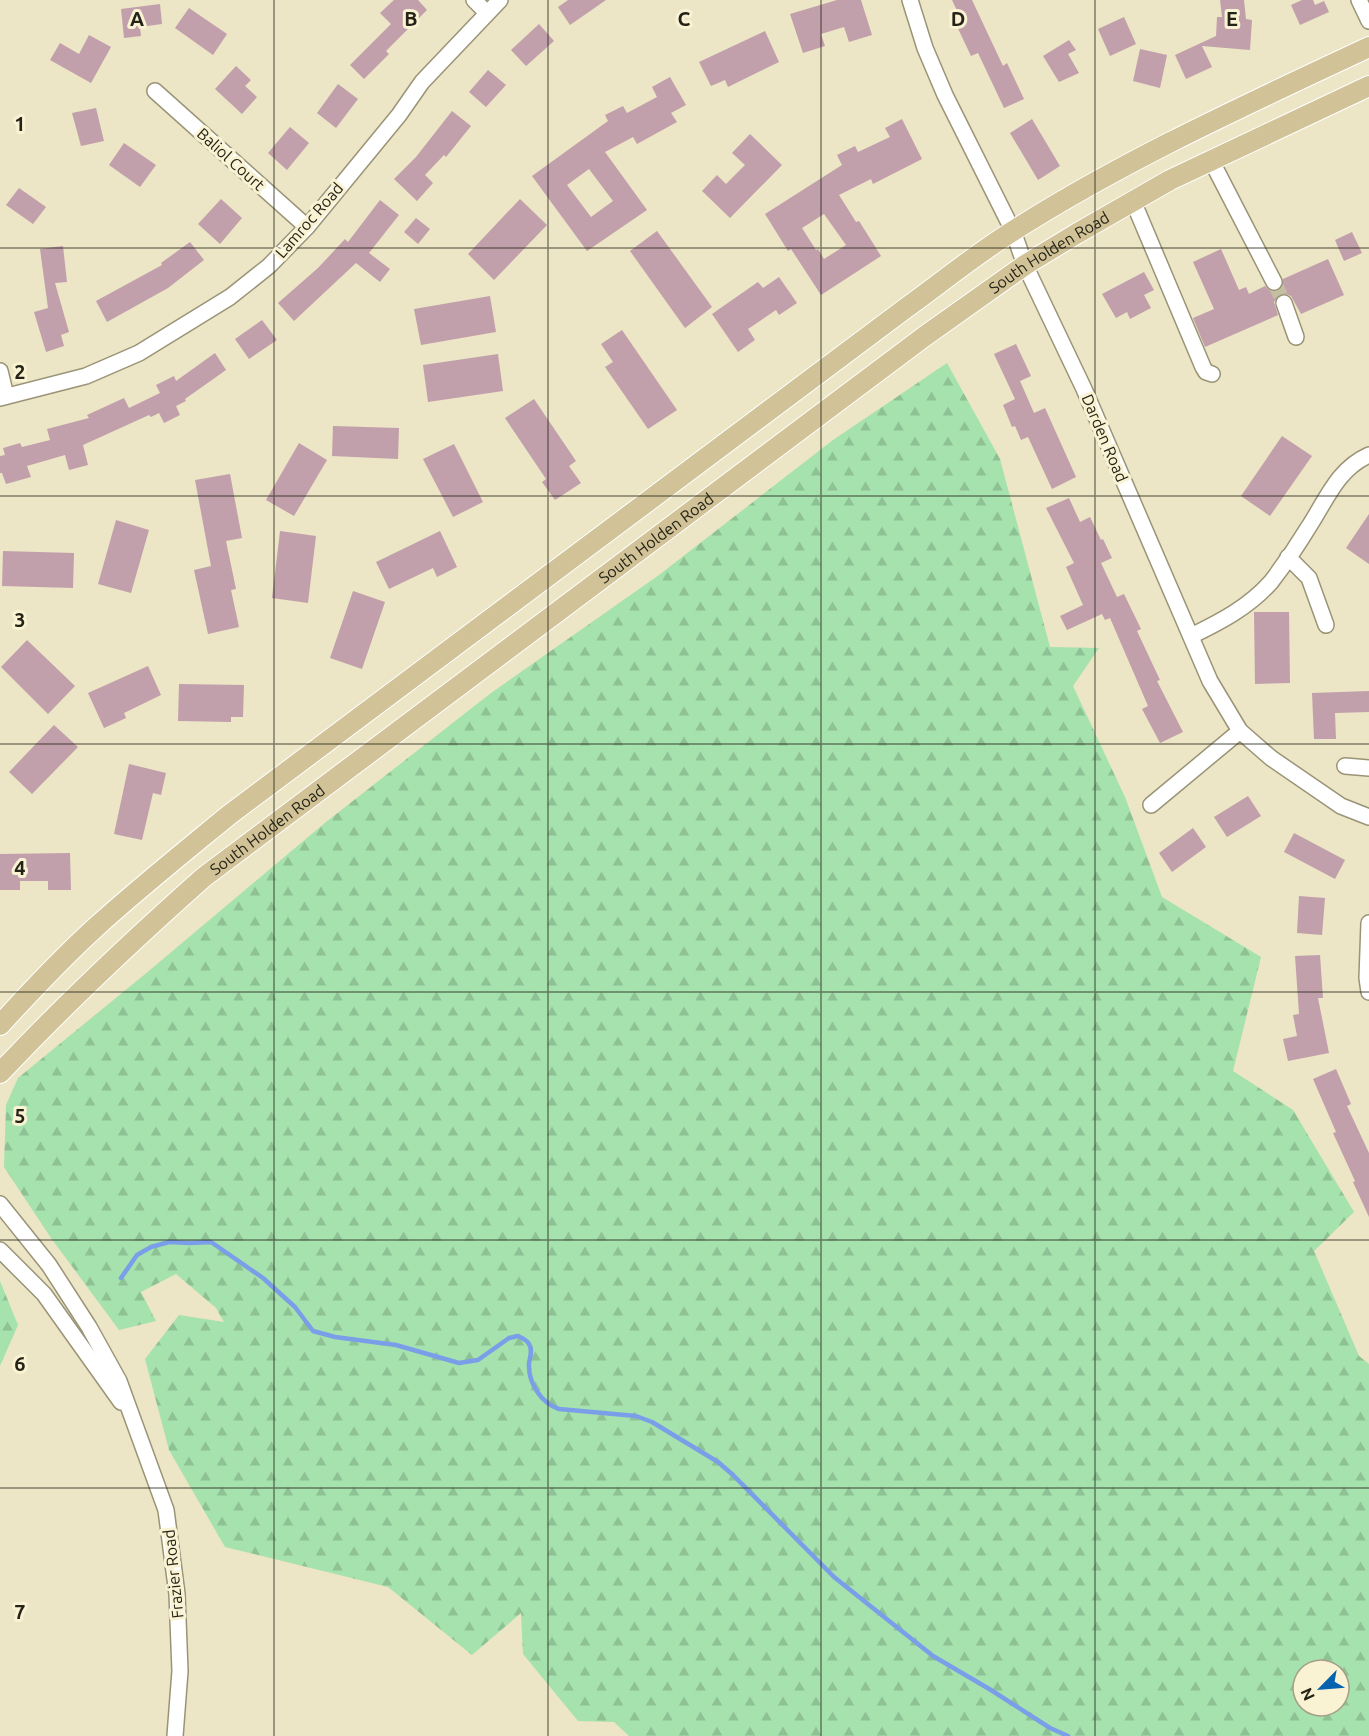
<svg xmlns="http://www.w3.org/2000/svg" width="1369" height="1736" viewBox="0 0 1369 1736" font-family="Ubuntu,sans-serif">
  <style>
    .forest { fill: url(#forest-firs); fill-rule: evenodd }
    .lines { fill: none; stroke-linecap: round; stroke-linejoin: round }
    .stream { stroke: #7b9ee8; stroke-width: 4.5 }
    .building { fill: #c1a0ab; fill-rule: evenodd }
    .minor-tunnel { stroke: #c4bea3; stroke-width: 15; stroke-dasharray: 15 8; stroke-linecap: butt }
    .minor-casing { stroke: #9a9477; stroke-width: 18 }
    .major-casing { stroke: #fff; stroke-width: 22 }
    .minor { stroke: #fff; stroke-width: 15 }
    .major { stroke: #d1c397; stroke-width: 20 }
    .grid { fill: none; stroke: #252217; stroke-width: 1.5; stroke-opacity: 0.55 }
    .labels { text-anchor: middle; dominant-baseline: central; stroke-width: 6; stroke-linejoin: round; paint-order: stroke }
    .street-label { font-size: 16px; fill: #252217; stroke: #f9f2d3 }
    .grid-label { font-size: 20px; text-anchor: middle; font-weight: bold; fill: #252217; stroke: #f9f2d3; stroke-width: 6; stroke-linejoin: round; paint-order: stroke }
  </style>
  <defs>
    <pattern id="forest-firs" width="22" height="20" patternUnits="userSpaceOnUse" patternTransform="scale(1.5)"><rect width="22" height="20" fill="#a5e2ad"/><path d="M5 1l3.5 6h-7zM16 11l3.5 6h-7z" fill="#8ec294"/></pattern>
  </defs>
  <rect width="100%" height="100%" fill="#ece5c6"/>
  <g class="forest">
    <path d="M947,363L1000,459L1050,647L1099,648L1073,686L1125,797L1162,897L1261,957L1233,1071L1293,1110L1354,1212L1314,1251L1359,1356L1369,1364V1736H629L614,1722L578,1721L523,1654L521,1613L472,1655L388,1587L225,1547L169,1450L145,1359L179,1315L224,1322L216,1308L176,1274L141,1292L156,1321L119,1330L51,1238L4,1167L6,1105L18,1078L144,975L326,822L491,693L659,575L833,440ZM1303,1670H1339V1706H1303Z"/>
    <path d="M0,1281L18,1325L0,1366Z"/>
  </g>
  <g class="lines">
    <path class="stream" d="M121,1278L137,1255L151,1247L169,1242L190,1243L211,1242L263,1278L295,1307L313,1331L335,1337L396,1345L459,1363L478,1360L509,1338L518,1336C522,1338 527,1340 529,1344C533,1350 530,1357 529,1363C528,1383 541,1403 559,1409L636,1416L652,1422L718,1462L733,1475L834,1577L933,1656L991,1690L1050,1728L1068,1736"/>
  </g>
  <g class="building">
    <path d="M394,0H418L427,10L386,51L389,54L364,79L350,65L391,24L380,13Z"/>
    <path d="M568,0H606L570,25L558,7Z"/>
    <path d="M837,0H861L872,35L849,42L844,27L821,34L825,46L803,53L790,14Z"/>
    <path d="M952,0H972L1003,66L1007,63L1024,99L1004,108L978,53L971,56L953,18L959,15Z"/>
    <path d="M1220,0H1244L1246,19L1252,20L1250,50L1202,46L1212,67L1186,79L1175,55L1216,36L1217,17H1222Z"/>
    <path d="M1302,0H1313L1315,5L1324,1L1329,12L1300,25L1291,5Z"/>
    <path d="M160,4L162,24L140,27L141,36L124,38L121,9Z"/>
    <path d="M189,8L227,34L213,55L175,28Z"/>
    <path d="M1124,17L1136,44L1110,56L1098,29Z"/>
    <path d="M539,24L554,41L526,66L511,50Z"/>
    <path d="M765,31L779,62L728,87L725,80L711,86L699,62Z"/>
    <path d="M89,35L111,47L91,83L50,60L60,43L79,54Z"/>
    <path d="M1069,40L1076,50L1068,54L1079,73L1059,82L1043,56Z"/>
    <path d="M1140,49L1167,55L1160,88L1133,81Z"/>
    <path d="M236,66L251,80L245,86L257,97L242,114L215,89Z"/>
    <path d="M488,70L506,85L486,107L469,92Z"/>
    <path d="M670,77L686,105L671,113L677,122L637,144L633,137L605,152L647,210L587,251L532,176L608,121L605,115L623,106L627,113L657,97L652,87ZM589,169L613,201L591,217L567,185Z"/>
    <path d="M338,84L358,99L336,128L317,113Z"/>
    <path d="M96,108L104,141L81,146L72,113Z"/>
    <path d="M452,111L471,126L446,157L444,155L425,175L433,183L417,201L394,179L416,157Z"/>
    <path d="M902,119L922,159L873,184L871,179L839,195L856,222L859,221L881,256L821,295L791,249L788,251L765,214L842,165L837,155L855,146L858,152L890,137L885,128ZM824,214L846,245L824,259L818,249L816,250L802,228Z"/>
    <path d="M1032,119L1060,166L1038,180L1010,133Z"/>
    <path d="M290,127L309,143L287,170L268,153Z"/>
    <path d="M750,134L782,165L730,218L702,191L717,175L726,184L745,165L732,153Z"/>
    <path d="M124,143L156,165L140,187L109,165Z"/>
    <path d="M19,188L46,207L33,224L6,205Z"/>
    <path d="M221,199L242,218L220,244L198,224Z"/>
    <path d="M520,199L547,225L494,280L468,254Z"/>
    <path d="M380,200L399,215L369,253L390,269L380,282L356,263L294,321L278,303L318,268L345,239L348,242Z"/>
    <path d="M416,218L430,229L418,244L404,232Z"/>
    <path d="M657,231L712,307L685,328L630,251Z"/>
    <path d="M1352,232L1362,253L1344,261L1335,240Z"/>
    <path d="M190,242L204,260L168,288L107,322L96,301L162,265L161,263Z"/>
    <path d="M63,246L67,282L55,283L69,332L61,335L64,346L46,352L34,312L48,308L40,249Z"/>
    <path d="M1221,249L1239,290L1246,287L1249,294L1265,286L1269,290L1278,291L1282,287L1283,279L1328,259L1344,295L1301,314L1291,296L1286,294H1280L1274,302L1278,315L1205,347L1193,318L1214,309L1193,262Z"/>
    <path d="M1144,272L1154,290L1144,295L1151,308L1130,319L1127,312L1116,318L1102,294Z"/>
    <path d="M779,277L797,303L779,315L776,310L748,329L755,340L738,352L712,314L758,282L763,288Z"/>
    <path d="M490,296L496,332L421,345L414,309Z"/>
    <path d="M262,320L277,340L249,359L235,339Z"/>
    <path d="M622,330L677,410L648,429L605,367L613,362L601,344Z"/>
    <path d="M1016,344L1031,376L1020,381L1034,413L1045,408L1076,477L1052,489L1028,437L1021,440L1015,426L1012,427L1003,405L1015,399L994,354Z"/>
    <path d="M215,353L226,370L185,399L186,401L176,406L180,415L164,423L159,413L151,417L149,415L83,445L88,465L69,470L65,455L27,466L31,477L6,484L2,473H0V456L5,455L3,448L20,443L22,447L50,440L47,429L89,418L87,415L124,398L129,408L160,393L156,385L174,376L176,381Z"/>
    <path d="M498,354L503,391L428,402L423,365Z"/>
    <path d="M534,399L576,461L569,466L581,483L555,500L542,482L546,479L505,418Z"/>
    <path d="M333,426L399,428L398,459L332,456Z"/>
    <path d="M1282,436L1312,456L1270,516L1241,496Z"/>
    <path d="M299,443L327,460L294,516L266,500Z"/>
    <path d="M454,444L483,502L453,517L423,459Z"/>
    <path d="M230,474L242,538L226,541L236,589L231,590L239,627L208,634L194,570L211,566L195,480Z"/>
    <path d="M1069,498L1080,522L1090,517L1101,540L1103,539L1112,558L1101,563L1117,597L1124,594L1141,629L1137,631L1160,680L1157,681L1183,732L1160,743L1142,709L1148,706L1110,618L1105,620L1102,614L1067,630L1060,616L1083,605L1066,567L1074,563L1046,508Z"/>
    <path d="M1369,514V564L1346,548Z"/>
    <path d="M116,520L149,530L131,593L98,584Z"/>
    <path d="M280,531L316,536L308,603L272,598Z"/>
    <path d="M440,531L457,567L437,577L433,568L389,589L376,562Z"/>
    <path d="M3,551L74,553L73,588L2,586Z"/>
    <path d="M353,591L385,602L362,669L330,658Z"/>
    <path d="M1254,612H1289L1290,683L1255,684Z"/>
    <path d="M27,640L75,686L48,714L1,667Z"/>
    <path d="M148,666L161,695L124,713L126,718L104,728L88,693Z"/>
    <path d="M179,684L244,685L243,717H231V722L178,721Z"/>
    <path d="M1369,691V712L1335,713L1336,739H1314L1312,693Z"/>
    <path d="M54,725L78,747L32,794L9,772Z"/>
    <path d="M129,764L166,773L161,795L153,793L142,840L114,834Z"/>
    <path d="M1248,796L1261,816L1227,837L1214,817Z"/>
    <path d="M1193,828L1206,847L1172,872L1159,853Z"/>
    <path d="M1294,833L1345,860L1335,879L1284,852Z"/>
    <path d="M70,853L71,890H48V881H20V890H0V854Z"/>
    <path d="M1299,896L1325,898L1322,935L1297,933Z"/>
    <path d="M1320,955L1323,998H1318L1329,1053L1288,1061L1283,1039L1297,1036L1293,1015L1299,1014L1295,956Z"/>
    <path d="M1336,1069L1351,1104L1347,1106L1369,1153V1217L1353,1182L1355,1181L1333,1133L1336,1132L1313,1079Z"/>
  </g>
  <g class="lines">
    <path class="minor-tunnel" d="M1274,282L1284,303"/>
    <defs>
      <g id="minor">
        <path d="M474,0L487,13"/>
        <path d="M910,0L925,48L945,95L1013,231L1025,265L1084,389L1210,681L1240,731L1271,758L1341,806L1369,817"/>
        <path d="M1359,0L1369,21"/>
        <path d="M155,91L307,227"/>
        <path d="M1211,160L1274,282"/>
        <path d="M1133,201L1203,367L1206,372L1212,374"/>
        <path d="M1284,303L1296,337"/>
        <path d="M0,371L6,396"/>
        <path d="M0,398L86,376L139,353L230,297L269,266L307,227L399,115L422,82L500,0"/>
        <path d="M1288,557L1309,578L1326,625"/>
        <path d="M1191,636C1220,622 1249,607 1271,582C1284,565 1297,546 1308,528C1326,501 1337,469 1369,455"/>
        <path d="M1345,766L1369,768"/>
        <path d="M1151,805L1240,731"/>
        <path d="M1369,923L1367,978L1369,992"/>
        <path d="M0,1204L49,1265L89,1327L119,1381L166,1510L177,1594L180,1671L175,1736"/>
        <path d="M0,1250L44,1294L121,1402"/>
      </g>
      <g id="major">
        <path d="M0,1025C31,991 62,958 96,927C139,888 184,852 229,815L906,308C942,282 976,254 1013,231C1126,159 1248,104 1369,47"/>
        <path id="s1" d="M0,1073C65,1004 133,940 204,877L925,336L1025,265L1076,234L1170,180L1369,86"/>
      </g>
    </defs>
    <use href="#minor" class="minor-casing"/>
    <use href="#major" class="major-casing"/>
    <use href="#minor" class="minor"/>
    <use href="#major" class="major"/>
  </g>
  <path class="grid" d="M274,0V1736M548,0V1736M821,0V1736M1095,0V1736M0,248H1369M0,496H1369M0,744H1369M0,992H1369M0,1240H1369M0,1488H1369"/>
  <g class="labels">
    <g class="street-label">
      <text transform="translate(231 159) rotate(42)">Baliol Court</text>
      <text transform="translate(309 220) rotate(-49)">Lamroc Road</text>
      <text stroke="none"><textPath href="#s1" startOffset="1334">South Holden Road</textPath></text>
      <text transform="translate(1105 438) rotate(67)">Darden Road</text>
      <text stroke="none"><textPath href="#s1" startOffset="848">South Holden Road</textPath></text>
      <text stroke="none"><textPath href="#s1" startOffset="362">South Holden Road</textPath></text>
      <text transform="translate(173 1574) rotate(-96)">Frazier Road</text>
    </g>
  </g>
  <g class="grid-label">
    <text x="137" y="26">A</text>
    <text x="411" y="26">B</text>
    <text x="684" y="26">C</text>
    <text x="958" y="26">D</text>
    <text x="1232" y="26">E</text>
    <text x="20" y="131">1</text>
    <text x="20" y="379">2</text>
    <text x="20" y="627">3</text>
    <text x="20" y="875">4</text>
    <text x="20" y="1123">5</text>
    <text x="20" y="1371">6</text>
    <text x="20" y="1619">7</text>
  </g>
  <g transform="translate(1321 1688) rotate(245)"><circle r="28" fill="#f9f2d3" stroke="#a49f88" stroke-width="1.5"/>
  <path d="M0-4.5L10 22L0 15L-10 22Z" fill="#0762af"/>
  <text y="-9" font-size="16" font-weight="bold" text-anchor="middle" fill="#252217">N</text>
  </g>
</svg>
